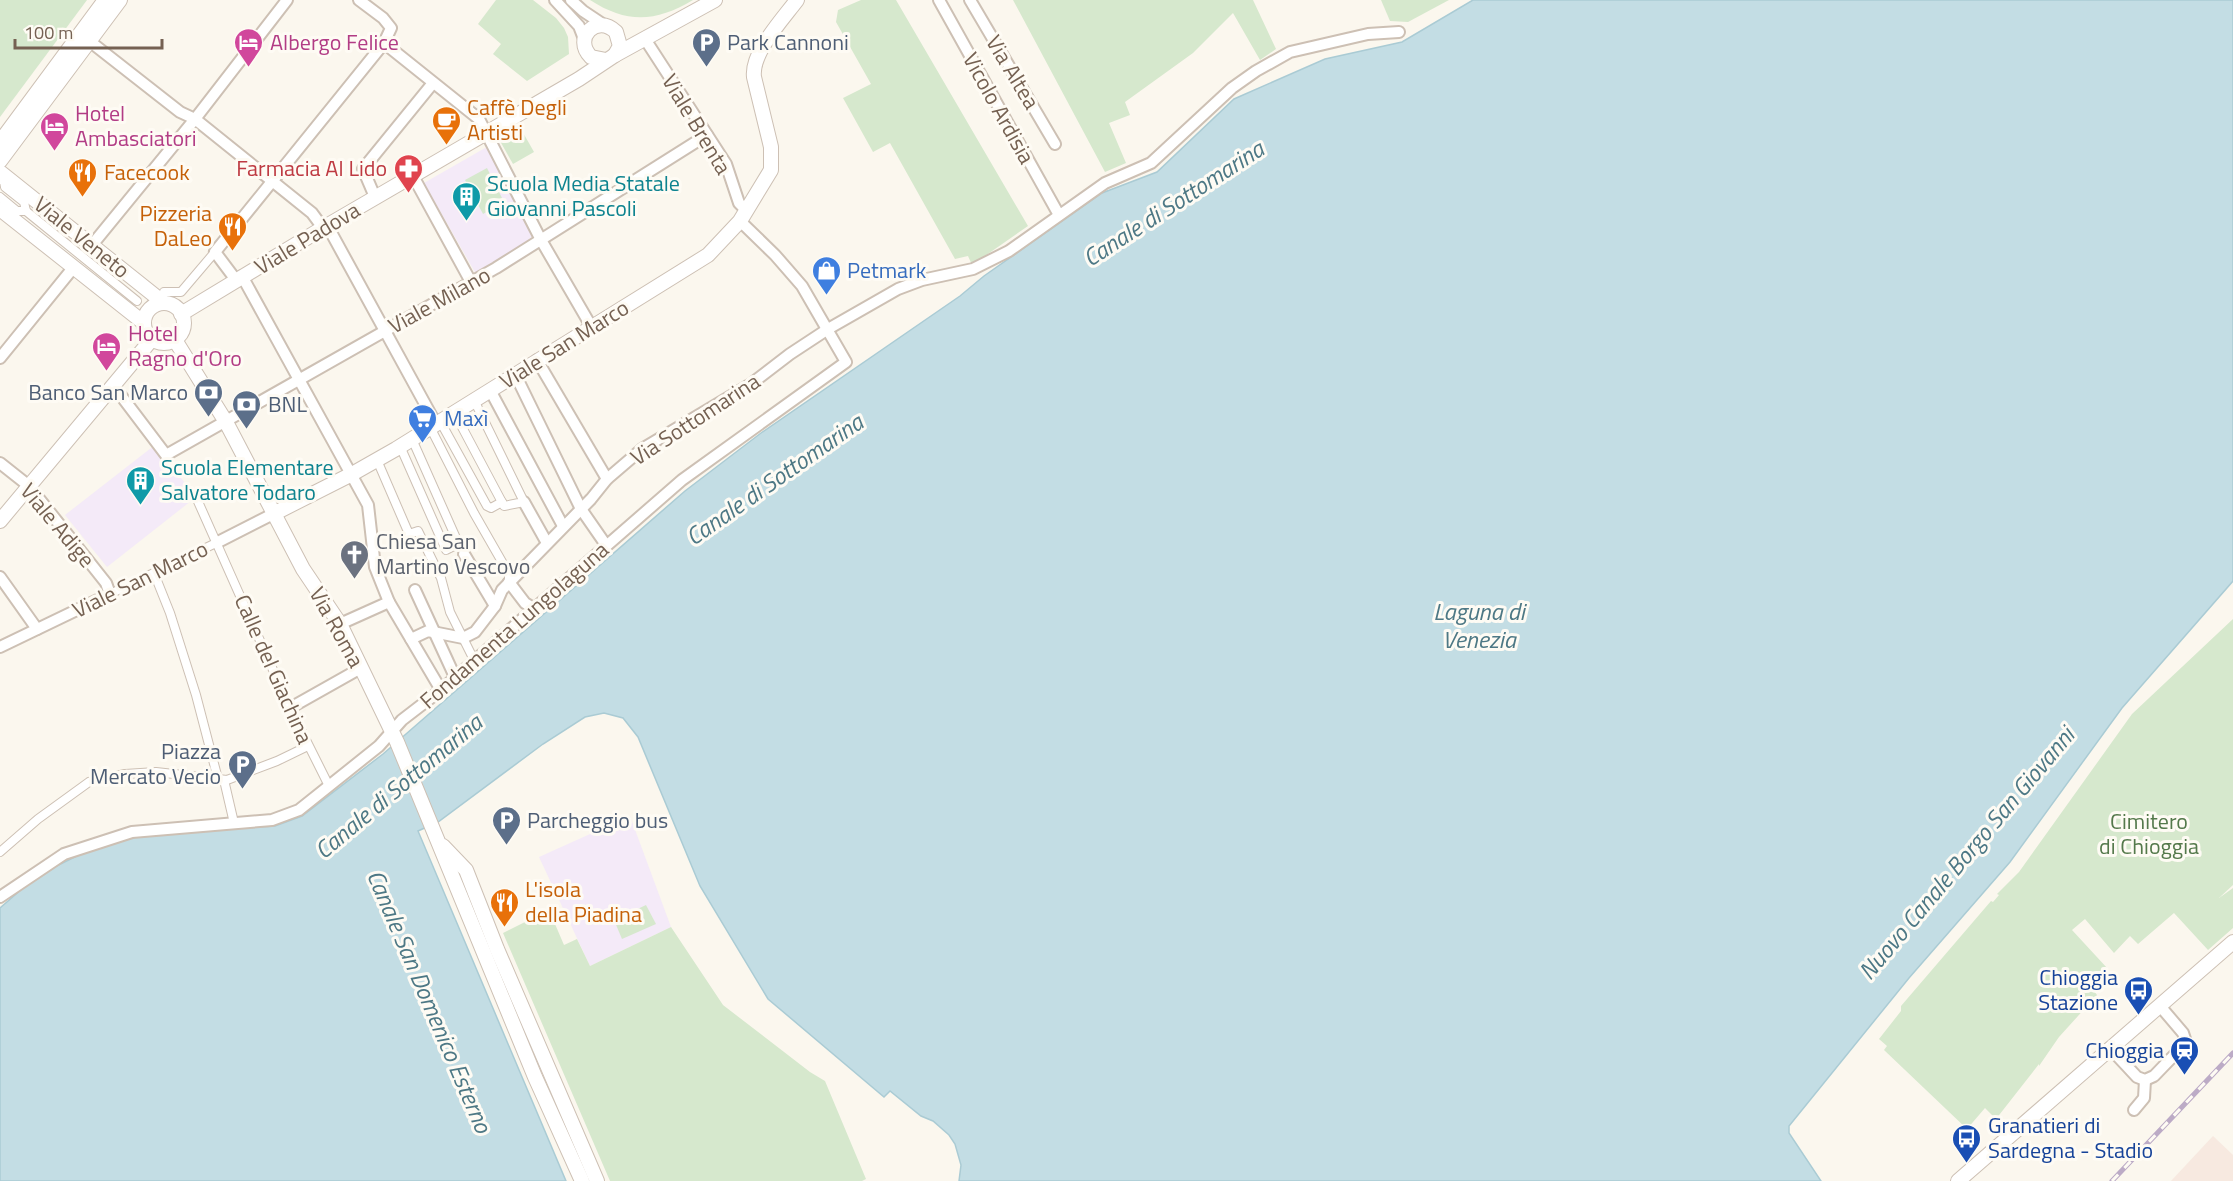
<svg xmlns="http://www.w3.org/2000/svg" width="2233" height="1181" viewBox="0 0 2233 1181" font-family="'Titillium Web',sans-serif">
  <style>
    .commercial { fill: #f7e9e0 }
    .education { fill: #f4eaf8 }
    .green { fill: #d6e8cd }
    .water { fill: #c3dde4; stroke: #aacbd4; stroke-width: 1.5 }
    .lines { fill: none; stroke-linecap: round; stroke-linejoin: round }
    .pedestrian-casing { stroke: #cdc0b4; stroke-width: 10 }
    .minor-casing { stroke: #cdc0b4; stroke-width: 14 }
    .tertiary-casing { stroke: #cdc0b4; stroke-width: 16 }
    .pedestrian { stroke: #fff; stroke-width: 8 }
    .minor { stroke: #fff; stroke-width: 10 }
    .tertiary { stroke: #fff; stroke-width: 14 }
    .rail-casing { stroke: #bcabc6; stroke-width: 5 }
    .rail { stroke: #fefbf4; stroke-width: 3; stroke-dasharray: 9; stroke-linecap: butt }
    .labels { text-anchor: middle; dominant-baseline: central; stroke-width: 6; stroke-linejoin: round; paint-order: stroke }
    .hotel-label { font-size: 22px; fill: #b23c85; stroke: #fefbf4; text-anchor: start }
    .service-label { font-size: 22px; fill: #4e5e75; stroke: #fefbf4; text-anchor: start }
    .street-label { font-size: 22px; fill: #756152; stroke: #fefbf4 }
    .food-label { font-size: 22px; fill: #c56008; stroke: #fefbf4; text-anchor: start }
    .health-label { font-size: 22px; fill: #be3a42; stroke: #fefbf4; text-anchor: end }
    .culture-label { font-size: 22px; fill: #0d838f; stroke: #fefbf4; text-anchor: start }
    .shop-label { font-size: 22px; fill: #366cbe; stroke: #fefbf4; text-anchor: start }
    .worship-label { font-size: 22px; fill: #5b616d; stroke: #fefbf4; text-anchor: start }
    .park-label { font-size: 22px; fill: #54794b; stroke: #fefbf4 }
    .transit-label { font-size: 22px; fill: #164399; stroke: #fefbf4; text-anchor: end }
    .water-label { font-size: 24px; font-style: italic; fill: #4d7885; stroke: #fefbf4 }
  </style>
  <rect width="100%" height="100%" fill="#fbf7ee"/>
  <path class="commercial" d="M2213,1136L2233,1155V1181H2171Z"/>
  <g class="education">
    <path d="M485,148L489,149L534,234L520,249L476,274L424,183Z"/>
    <path d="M155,445L196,497L107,567L65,515Z"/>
    <path d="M630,816L671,927L590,966L539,857Z"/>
  </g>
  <g class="green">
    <path d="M0,0H87L0,117Z"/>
    <path d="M496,0H533L556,18L564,28L568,37L569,54L527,81L493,54L501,44L478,24Z"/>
    <path d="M590,0H693C656,22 627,24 590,0Z"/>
    <path d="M861,0H896L1028,226L972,265L968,256L955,259L890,143L873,152L843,98L871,84L836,22L838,10Z"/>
    <path d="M1013,0H1253L1276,49L1260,60L1233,13L1193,53L1125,102L1130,115L1109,123L1126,163L1105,172Z"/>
    <path d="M1381,0H1449L1408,22L1390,21Z"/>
    <path d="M521,129L534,152L513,164L500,141Z"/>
    <path d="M487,168L504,202L483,214L465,180Z"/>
    <path d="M2233,619V885L2219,898L2233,888V928L2208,950L2174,913L2138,944L2130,936L2114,953L2085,919L2072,930L2108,969L2094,981L2099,987L2094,991L2097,995L2059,1037L2039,1066V1064L1996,1119L1985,1108L1967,1129L1884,1050L1887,1046L1879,1039L1901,1011V1006L1991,901L1993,902L1999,895L1997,894L2019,872L2132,714Z"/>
    <path d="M646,905L656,924L622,939L614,920Z"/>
    <path d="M549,910L564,945L577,939L590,966L671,927L723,1005L810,1072L825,1081L866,1179L862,1181H610L503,933Z"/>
  </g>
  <path class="water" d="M1473,0H2233V581L2122,708L2010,862L1909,978L1789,1126V1133L1821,1181H959L961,1165L955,1144L949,1135L933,1121L921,1116L890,1091L884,1097L768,999L700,886L638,737L623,718L604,713L585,717L543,744L438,822L418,831L566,1181H0V908L38,875L87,851L146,834L275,826L302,816L383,754L685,491L761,433L960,296L984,276L1102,193L1157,172L1234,99L1325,59L1402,42Z"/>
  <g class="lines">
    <defs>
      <g id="pedestrian">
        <path d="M0,180L4,181L5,187L24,202L26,211L137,301"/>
        <path d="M0,197L17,211H26"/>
        <path d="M164,292H181L215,252"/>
        <path d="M454,412L504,506L524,502L474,400"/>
        <path d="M440,421L487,506L491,508L502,502"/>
        <path d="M430,427L474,513L509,574V582"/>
        <path d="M412,439L460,547"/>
        <path d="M400,446L446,550L458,544"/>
        <path d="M377,460L409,534L418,531L441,578L450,612L474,660"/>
        <path d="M196,497L290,708L329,786"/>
        <path d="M154,573L170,613L196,695L218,779"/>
        <path d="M110,594L218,542"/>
        <path d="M224,780L234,823"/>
        <path d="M0,852L38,819L89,782L125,774L156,772L227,780L277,761L308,746"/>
      </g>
      <g id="minor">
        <path d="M555,0L579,26L584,39"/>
        <path d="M571,0L583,11L604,25"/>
        <path d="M939,0L1059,215"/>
        <path d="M970,0L1055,144"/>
        <path d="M83,36L180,112L195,119L312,213L323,228"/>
        <path d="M645,39L726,164L739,203L746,210"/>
        <path d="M384,43L479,119L541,240L591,326"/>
        <path d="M413,176L471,282"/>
        <path d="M375,197L363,169L433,83"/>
        <path d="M327,225L436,424"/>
        <path d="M92,245L195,119L287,0"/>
        <path d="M242,276L368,505L375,567L389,602L340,624"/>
        <path d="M236,280L215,252L384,43L391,28L383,18L359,0"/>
        <path d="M0,358L73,268"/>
        <path d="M537,360L607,479"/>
        <path d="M515,374L581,509L606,545"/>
        <path d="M113,385L166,455L496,268L707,135"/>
        <path d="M490,390L563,526"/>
        <path d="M0,463L29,486L106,583L110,594L0,647"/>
        <path d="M524,502L547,543"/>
        <path d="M218,542L275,513"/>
        <path d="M464,554L495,606"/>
        <path d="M0,577L37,629"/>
        <path d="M509,582L525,603L533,608"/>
        <path d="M415,590L455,677"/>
        <path d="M389,602L441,690"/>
        <path d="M411,639L428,631L463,638L475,632L495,606L502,590L591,499L607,479L642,449L751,384L790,354L828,329L898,289L922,280L973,269L1009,251L1105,183L1151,163L1232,88L1256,71L1290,52L1368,34L1399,32"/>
        <path d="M290,708L361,668"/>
        <path d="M0,897L64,854L132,832L272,820L299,810L379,746L402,720L441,690L682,480L846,362L802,286L775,255L740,221"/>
        <path d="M2110,1048L2137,1077L2145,1080L2154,1076L2183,1046L2185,1039L2183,1033L2160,1006"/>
        <path d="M2134,1110L2144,1098L2145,1080"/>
      </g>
      <g id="tertiary">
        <path d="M606,60L591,57C572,38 597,13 616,32L620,46L615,55"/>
        <path d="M0,142L105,0"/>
        <path d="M0,161L120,0"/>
        <path d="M0,172L164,303"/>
        <path d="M0,209L144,323"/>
        <circle cx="164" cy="323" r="20"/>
        <path d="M181,314L323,228L579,79L615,55L715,0"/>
        <path d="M175,340L226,422L303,569L340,624L397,742L535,1077L582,1181"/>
        <path d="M275,513L352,474L396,449L708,255L740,221L771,170V147L754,77C751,53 782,20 797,0"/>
        <path d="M0,521L152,339"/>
        <path d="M443,846L466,870L497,949L597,1181"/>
        <path d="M1958,1181L2233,942"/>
      </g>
    </defs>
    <use href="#pedestrian" class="pedestrian-casing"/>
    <use href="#minor" class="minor-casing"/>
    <use href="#tertiary" class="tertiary-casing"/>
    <use href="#pedestrian" class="pedestrian"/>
    <use href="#minor" class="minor"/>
    <use href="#tertiary" class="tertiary"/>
    <defs>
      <path id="rail" d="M2112,1181L2233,1053"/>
    </defs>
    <use href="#rail" class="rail-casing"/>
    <use href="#rail" class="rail"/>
  </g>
  <defs>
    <symbol id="hotel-pin" viewBox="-11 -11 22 30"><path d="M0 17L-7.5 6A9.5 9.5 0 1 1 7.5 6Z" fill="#d1479c" stroke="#fefbf4"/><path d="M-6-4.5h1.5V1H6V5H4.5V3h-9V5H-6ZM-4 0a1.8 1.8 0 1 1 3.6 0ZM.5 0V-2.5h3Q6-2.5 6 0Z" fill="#fff"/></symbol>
    <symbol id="parking-pin" viewBox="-11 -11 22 30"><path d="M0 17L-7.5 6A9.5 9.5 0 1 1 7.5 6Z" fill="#5c6f8a" stroke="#fefbf4"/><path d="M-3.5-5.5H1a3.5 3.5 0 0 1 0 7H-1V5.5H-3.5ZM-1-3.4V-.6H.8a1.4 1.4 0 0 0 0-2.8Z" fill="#fff"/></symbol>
    <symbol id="cafe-pin" viewBox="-11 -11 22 30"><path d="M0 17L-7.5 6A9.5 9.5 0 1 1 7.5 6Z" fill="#e8710a" stroke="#fefbf4"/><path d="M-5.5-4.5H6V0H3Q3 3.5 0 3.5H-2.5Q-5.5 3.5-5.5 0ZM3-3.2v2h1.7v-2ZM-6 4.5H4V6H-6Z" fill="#fff"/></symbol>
    <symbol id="pharmacy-pin" viewBox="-11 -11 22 30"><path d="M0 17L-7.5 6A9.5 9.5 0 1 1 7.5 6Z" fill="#e0444e" stroke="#fefbf4"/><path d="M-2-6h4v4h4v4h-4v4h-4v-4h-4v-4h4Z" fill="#fff"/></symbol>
    <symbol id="restaurant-pin" viewBox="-11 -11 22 30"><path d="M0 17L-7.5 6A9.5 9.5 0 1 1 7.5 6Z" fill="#e8710a" stroke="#fefbf4"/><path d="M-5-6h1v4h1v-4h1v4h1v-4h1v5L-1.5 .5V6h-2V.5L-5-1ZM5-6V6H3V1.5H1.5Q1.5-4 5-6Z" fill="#fff"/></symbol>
    <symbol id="building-pin" viewBox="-11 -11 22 30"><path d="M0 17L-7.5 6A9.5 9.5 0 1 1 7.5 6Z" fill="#0f9aa8" stroke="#fefbf4"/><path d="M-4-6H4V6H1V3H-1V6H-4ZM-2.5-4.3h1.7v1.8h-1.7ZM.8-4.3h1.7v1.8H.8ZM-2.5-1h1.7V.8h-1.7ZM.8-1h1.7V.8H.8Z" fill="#fff"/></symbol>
    <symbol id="shop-pin" viewBox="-11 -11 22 30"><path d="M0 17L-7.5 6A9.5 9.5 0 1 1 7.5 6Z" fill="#3f7fe0" stroke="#fefbf4"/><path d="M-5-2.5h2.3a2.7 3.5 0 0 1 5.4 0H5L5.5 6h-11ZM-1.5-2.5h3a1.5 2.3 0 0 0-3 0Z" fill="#fff"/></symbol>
    <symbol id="bank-pin" viewBox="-11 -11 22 30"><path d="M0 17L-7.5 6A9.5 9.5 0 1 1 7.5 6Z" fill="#5c6f8a" stroke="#fefbf4"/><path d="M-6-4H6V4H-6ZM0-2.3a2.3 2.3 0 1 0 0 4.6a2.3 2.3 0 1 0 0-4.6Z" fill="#fff"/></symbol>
    <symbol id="supermarket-pin" viewBox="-11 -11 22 30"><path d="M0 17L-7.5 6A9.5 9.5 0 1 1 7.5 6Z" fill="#3f7fe0" stroke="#fefbf4"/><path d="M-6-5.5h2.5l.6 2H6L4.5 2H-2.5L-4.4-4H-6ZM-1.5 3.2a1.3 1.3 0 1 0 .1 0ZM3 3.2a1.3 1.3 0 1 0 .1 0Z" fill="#fff"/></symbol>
    <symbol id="church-pin" viewBox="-11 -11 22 30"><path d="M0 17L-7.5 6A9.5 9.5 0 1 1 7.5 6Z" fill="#6b7280" stroke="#fefbf4"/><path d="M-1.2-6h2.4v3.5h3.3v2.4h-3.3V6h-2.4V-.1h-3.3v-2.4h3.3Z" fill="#fff"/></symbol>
    <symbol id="bus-pin" viewBox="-11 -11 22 30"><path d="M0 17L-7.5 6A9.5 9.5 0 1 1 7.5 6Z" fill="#1a4fb4" stroke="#fefbf4"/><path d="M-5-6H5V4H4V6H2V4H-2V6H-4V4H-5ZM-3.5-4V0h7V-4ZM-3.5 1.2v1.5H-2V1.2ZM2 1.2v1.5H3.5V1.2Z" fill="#fff"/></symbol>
    <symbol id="station-pin" viewBox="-11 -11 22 30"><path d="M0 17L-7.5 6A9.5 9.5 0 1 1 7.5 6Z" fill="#1a4fb4" stroke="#fefbf4"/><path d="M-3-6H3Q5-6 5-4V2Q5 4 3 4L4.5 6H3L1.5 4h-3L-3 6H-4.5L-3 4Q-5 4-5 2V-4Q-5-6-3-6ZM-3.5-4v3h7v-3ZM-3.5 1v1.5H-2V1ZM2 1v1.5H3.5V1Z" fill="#fff"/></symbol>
  </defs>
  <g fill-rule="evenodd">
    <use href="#hotel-pin" x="232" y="26" width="33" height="45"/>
    <use href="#parking-pin" x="690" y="26" width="33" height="45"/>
    <use href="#cafe-pin" x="430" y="104" width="33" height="45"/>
    <use href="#hotel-pin" x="38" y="110" width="33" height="45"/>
    <use href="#pharmacy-pin" x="392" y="152" width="33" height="45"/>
    <use href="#restaurant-pin" x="66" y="156" width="33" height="45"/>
    <use href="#building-pin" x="450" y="180" width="33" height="45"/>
    <use href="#restaurant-pin" x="216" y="210" width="33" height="45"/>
    <use href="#shop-pin" x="810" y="254" width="33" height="45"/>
    <use href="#hotel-pin" x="90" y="330" width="33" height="45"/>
    <use href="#bank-pin" x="192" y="376" width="33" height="45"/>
    <use href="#bank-pin" x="230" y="388" width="33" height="45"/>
    <use href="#supermarket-pin" x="406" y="402" width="33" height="45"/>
    <use href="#building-pin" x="124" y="464" width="33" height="45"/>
    <use href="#church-pin" x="338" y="538" width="33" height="45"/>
    <use href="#parking-pin" x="226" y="748" width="33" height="45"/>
    <use href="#parking-pin" x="490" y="804" width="33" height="45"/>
    <use href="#restaurant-pin" x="488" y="886" width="33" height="45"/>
    <use href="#bus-pin" x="2122" y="974" width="33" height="45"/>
    <use href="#station-pin" x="2168" y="1034" width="33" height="45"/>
    <use href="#bus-pin" x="1950" y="1122" width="33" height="45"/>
  </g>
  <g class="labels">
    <g class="hotel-label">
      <text x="270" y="42">Albergo Felice</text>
      <text x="75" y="113">Hotel<tspan x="75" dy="25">Ambasciatori</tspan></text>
      <text x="128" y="333">Hotel<tspan x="128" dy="25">Ragno d'Oro</tspan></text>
    </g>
    <g class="service-label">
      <text x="727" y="42">Park Cannoni</text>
      <text x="188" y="392" text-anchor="end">Banco San Marco</text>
      <text x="268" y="404">BNL</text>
      <text x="221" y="751" text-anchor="end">Piazza<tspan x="221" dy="25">Mercato Vecio</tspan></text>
      <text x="527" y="820">Parcheggio bus</text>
    </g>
    <g class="street-label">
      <text transform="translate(1013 72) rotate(59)">Via Altea</text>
      <text transform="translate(999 108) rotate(61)">Vicolo Ardisia</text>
      <text transform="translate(697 124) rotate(59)">Viale Brenta</text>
      <text transform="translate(82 237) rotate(39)">Viale Veneto</text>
      <text transform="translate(307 238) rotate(-31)">Viale Padova</text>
      <text transform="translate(439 300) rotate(-29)">Viale Milano</text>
      <text transform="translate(564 344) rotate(-32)">Viale San Marco</text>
      <text transform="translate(695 419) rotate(-33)">Via Sottomarina</text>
      <text transform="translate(58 525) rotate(50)">Viale Adige</text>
      <text transform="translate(140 579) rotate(-26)">Viale San Marco</text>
      <text transform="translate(514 625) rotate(-41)">Fondamenta Lungolaguna</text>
      <text transform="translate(337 627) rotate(61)">Via Roma</text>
      <text transform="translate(274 669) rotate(66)">Calle del Giachina</text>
    </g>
    <g class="food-label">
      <text x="467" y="107">Caffè Degli<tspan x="467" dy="25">Artisti</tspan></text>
      <text x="104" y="172">Facecook</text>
      <text x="212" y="213" text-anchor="end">Pizzeria<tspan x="212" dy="25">DaLeo</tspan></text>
      <text x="525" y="889">L'isola<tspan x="525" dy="25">della Piadina</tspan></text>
    </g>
    <g class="health-label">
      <text x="387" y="168">Farmacia Al Lido</text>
    </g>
    <g class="culture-label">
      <text x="487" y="183">Scuola Media Statale<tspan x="487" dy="25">Giovanni Pascoli</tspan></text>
      <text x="161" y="467">Scuola Elementare<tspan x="161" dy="25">Salvatore Todaro</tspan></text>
    </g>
    <g class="shop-label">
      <text x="847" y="270">Petmark</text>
      <text x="444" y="418">Maxì</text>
    </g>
    <g class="worship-label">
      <text x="376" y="541">Chiesa San<tspan x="376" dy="25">Martino Vescovo</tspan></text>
    </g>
    <g class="park-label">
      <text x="2149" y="821">Cimitero<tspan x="2149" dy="25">di Chioggia</tspan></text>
    </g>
    <g class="transit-label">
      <text x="2118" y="977">Chioggia<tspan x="2118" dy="25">Stazione</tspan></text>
      <text x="2164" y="1050">Chioggia</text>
      <text x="1988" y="1125" text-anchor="start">Granatieri di<tspan x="1988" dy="25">Sardegna - Stadio</tspan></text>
    </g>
    <g class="water-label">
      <text transform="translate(1173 203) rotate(-33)">Canale di Sottomarina</text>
      <text transform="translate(774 479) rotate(-35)">Canale di Sottomarina</text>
      <text x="1479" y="611">Laguna di<tspan x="1479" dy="28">Venezia</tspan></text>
      <text transform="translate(398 786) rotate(-40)">Canale di Sottomarina</text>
      <text transform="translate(1966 853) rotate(-50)">Nuovo Canale Borgo San Giovanni</text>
      <text transform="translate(430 1001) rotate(67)">Canale San Domenico Esterno</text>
    </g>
  </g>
  <path d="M15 39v9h147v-9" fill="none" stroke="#756152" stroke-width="3"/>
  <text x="24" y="39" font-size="18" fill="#756152" stroke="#fefbf4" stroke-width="4.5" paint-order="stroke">100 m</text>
</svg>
